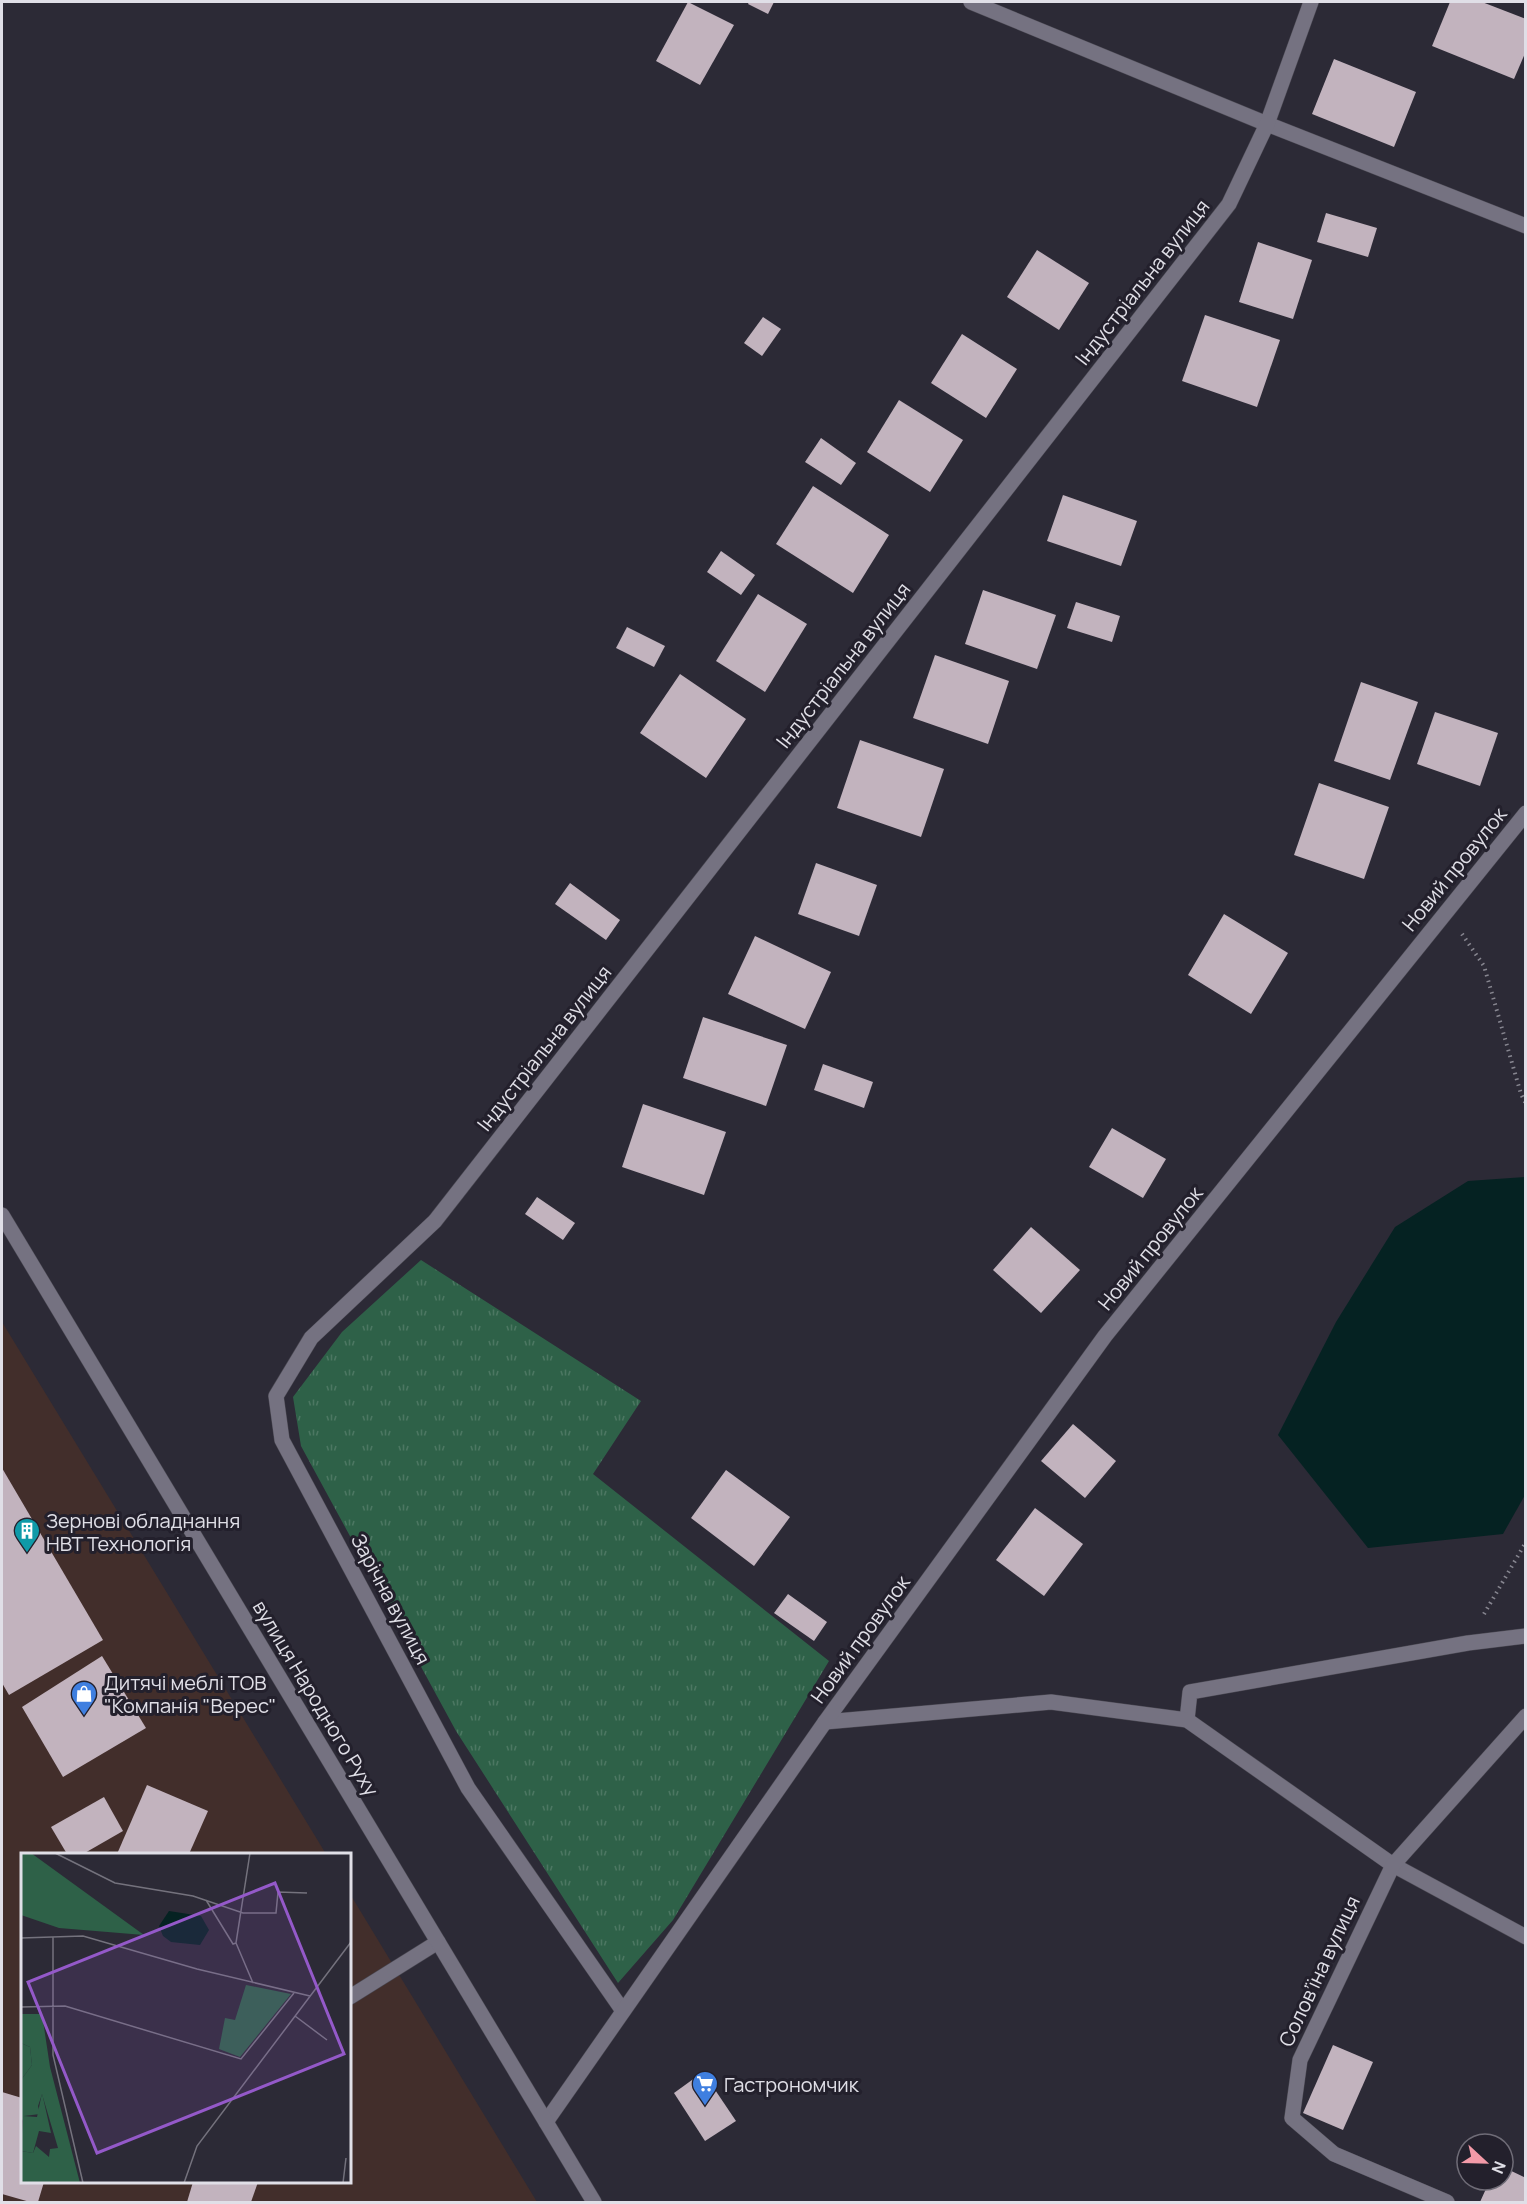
<svg xmlns="http://www.w3.org/2000/svg" width="1527" height="2204" viewBox="0 0 1527 2204" font-family="Manrope,sans-serif">
  <style>
    .industrial { fill: #422e2b }
    .grass { fill: url(#grass-tufts) }
    .water { fill: #052222 }
    .building { fill: #c2b3be }
    .lines { fill: none; stroke-linecap: round; stroke-linejoin: round }
    .lane-casing { stroke: #4a4852; stroke-width: 16 }
    .street-casing { stroke: #4a4852; stroke-width: 16 }
    .secondary-casing { stroke: #4a4852; stroke-width: 16 }
    .path { stroke: #878690; stroke-width: 4; stroke-dasharray: 1.5 4.5; stroke-linecap: butt }
    .lane { stroke: #757281; stroke-width: 15 }
    .street { stroke: #757281; stroke-width: 15 }
    .secondary { stroke: #757281; stroke-width: 15 }
    .labels { text-anchor: middle; dominant-baseline: central; stroke-width: 6; stroke-linejoin: round; paint-order: stroke }
    .street-label { font-size: 20px; fill: #e0dfe7; stroke: #23202c }
    .poi-label { font-size: 20px; fill: #e0dfe7; stroke: #23202c; text-anchor: start }
    .inset-road { fill: none; stroke: #74727d; stroke-width: 1.5 }
    .view { fill: #9459c9; fill-opacity: 0.15; stroke: #9459c9; stroke-width: 3 }
    .inset-edge { fill: none; stroke: #e0dfe7; stroke-width: 3 }
  </style>
  <defs>
    <pattern id="grass-tufts" width="24" height="20" patternUnits="userSpaceOnUse" patternTransform="scale(1.5)"><rect width="24" height="20" fill="#2e6148"/><path d="M3 7l-1-3M5 7V3M7 7l1-3M15 17l-1-3M17 17v-4M19 17l1-3" fill="none" stroke="#4c7762"/></pattern>
  </defs>
  <rect width="100%" height="100%" fill="#2c2a36"/>
  <path class="industrial" d="M2,1322L326,1854H22V2182H350V1894L537,2202H2Z"/>
  <path class="grass" d="M421,1260L641,1401L593,1474L829,1661L673,1920L618,1983L456,1731L301,1446L293,1397L342,1332Z"/>
  <path class="water" d="M1525,1177V1495L1503,1534L1368,1548L1278,1435L1336,1322L1395,1227L1468,1181Z"/>
  <g class="building">
    <path d="M688,2L734,25L700,85L656,61Z"/>
    <path d="M749,2H774L768,14L748,4Z"/>
    <path d="M1450,2H1482L1526,19V51L1514,79L1432,46Z"/>
    <path d="M1334,59L1416,92L1394,147L1312,114Z"/>
    <path d="M1326,213L1377,228L1368,257L1317,242Z"/>
    <path d="M1258,242L1312,260L1293,319L1239,302Z"/>
    <path d="M1037,250L1089,283L1059,330L1007,297Z"/>
    <path d="M1205,315L1280,340L1257,407L1182,381Z"/>
    <path d="M763,317L781,329L762,356L744,343Z"/>
    <path d="M962,334L1017,369L986,418L931,383Z"/>
    <path d="M899,400L963,440L930,492L867,452Z"/>
    <path d="M821,438L856,463L841,485L805,462Z"/>
    <path d="M813,486L889,535L853,593L776,544Z"/>
    <path d="M1063,495L1137,521L1121,566L1047,541Z"/>
    <path d="M721,551L755,575L741,595L707,572Z"/>
    <path d="M983,590L1056,615L1037,669L965,644Z"/>
    <path d="M758,594L807,624L765,692L716,661Z"/>
    <path d="M1076,602L1120,616L1112,642L1067,628Z"/>
    <path d="M627,627L665,646L654,667L616,648Z"/>
    <path d="M935,655L1009,681L988,744L913,718Z"/>
    <path d="M680,674L746,719L706,778L640,733Z"/>
    <path d="M1361,682L1418,702L1390,780L1334,761Z"/>
    <path d="M1435,712L1498,733L1480,786L1417,764Z"/>
    <path d="M860,740L944,769L921,837L837,808Z"/>
    <path d="M1319,783L1389,807L1364,879L1294,855Z"/>
    <path d="M816,863L877,885L859,936L798,914Z"/>
    <path d="M570,883L620,920L606,940L555,904Z"/>
    <path d="M1224,914L1288,953L1251,1014L1188,975Z"/>
    <path d="M755,936L831,972L805,1029L728,994Z"/>
    <path d="M703,1017L787,1045L766,1106L683,1078Z"/>
    <path d="M823,1064L873,1082L864,1108L814,1090Z"/>
    <path d="M643,1104L726,1132L704,1195L622,1167Z"/>
    <path d="M1112,1128L1166,1159L1143,1198L1089,1167Z"/>
    <path d="M537,1197L575,1223L563,1240L525,1214Z"/>
    <path d="M1031,1227L1080,1270L1041,1313L993,1270Z"/>
    <path d="M1073,1424L1116,1461L1085,1498L1041,1461Z"/>
    <path d="M2,1468L103,1640L9,1695L2,1683Z"/>
    <path d="M726,1470L790,1517L754,1566L691,1518Z"/>
    <path d="M1035,1508L1083,1544L1044,1596L996,1560Z"/>
    <path d="M788,1594L827,1622L814,1641L774,1613Z"/>
    <path d="M102,1656L146,1728L63,1777L22,1707Z"/>
    <path d="M147,1785L208,1811L189,1854H117Z"/>
    <path d="M104,1797L123,1831L83,1854H67L51,1827Z"/>
    <path d="M1333,2045L1373,2062L1343,2130L1303,2113Z"/>
    <path d="M703,2072L736,2121L705,2141L674,2093Z"/>
    <path d="M2,2092L22,2098V2182H44L38,2202H30L2,2194Z"/>
    <path d="M1503,2167L1526,2178V2202H1480L1490,2180H1503Z"/>
    <path d="M193,2182H258L251,2202H187Z"/>
  </g>
  <g class="lines">
    <defs>
      <path id="lane" d="M350,1997L438,1942"/>
      <g id="street">
        <path d="M971,2L1267,124L1526,226"/>
        <path d="M1187,1720L1190,1692L1468,1643L1526,1636"/>
        <path d="M825,1722L1051,1702L1187,1720L1393,1865L1526,1937"/>
        <path d="M623,2011L468,1788L282,1440L276,1396L311,1338L435,1221L1229,204L1267,124L1311,2"/>
        <path d="M546,2122L825,1722L1105,1336L1526,813"/>
        <path d="M1447,2202L1334,2154L1292,2118L1300,2060L1393,1865L1526,1716"/>
      </g>
      <path id="secondary" d="M2,1215L594,2202"/>
    </defs>
    <use href="#lane" class="lane-casing"/>
    <use href="#street" class="street-casing"/>
    <use href="#secondary" class="secondary-casing"/>
    <g class="path">
      <path d="M1462,934L1484,966L1521,1094L1526,1104"/>
      <path d="M1484,1614L1526,1542"/>
    </g>
    <use href="#lane" class="lane"/>
    <use href="#street" class="street"/>
    <use href="#secondary" class="secondary"/>
  </g>
  <defs>
    <symbol id="building-pin" viewBox="-11 -11 22 30"><path d="M0 17L-7.5 6A9.5 9.5 0 1 1 7.5 6Z" fill="#0f9aa8" stroke="#23202c"/><path d="M-4-6H4V6H1V3H-1V6H-4ZM-2.5-4.3h1.7v1.8h-1.7ZM.8-4.3h1.7v1.8H.8ZM-2.5-1h1.7V.8h-1.7ZM.8-1h1.7V.8H.8Z" fill="#fff"/></symbol>
    <symbol id="shop-pin" viewBox="-11 -11 22 30"><path d="M0 17L-7.5 6A9.5 9.5 0 1 1 7.5 6Z" fill="#3f7fe0" stroke="#23202c"/><path d="M-5-2.5h2.3a2.7 3.5 0 0 1 5.4 0H5L5.5 6h-11ZM-1.5-2.5h3a1.5 2.3 0 0 0-3 0Z" fill="#fff"/></symbol>
    <symbol id="supermarket-pin" viewBox="-11 -11 22 30"><path d="M0 17L-7.5 6A9.5 9.5 0 1 1 7.5 6Z" fill="#3f7fe0" stroke="#23202c"/><path d="M-6-5.5h2.5l.6 2H6L4.5 2H-2.5L-4.4-4H-6ZM-1.5 3.2a1.3 1.3 0 1 0 .1 0ZM3 3.2a1.3 1.3 0 1 0 .1 0Z" fill="#fff"/></symbol>
  </defs>
  <g fill-rule="evenodd">
    <use href="#building-pin" x="12" y="1516" width="30" height="40"/>
    <use href="#shop-pin" x="69" y="1679" width="30" height="40"/>
    <use href="#supermarket-pin" x="690" y="2069" width="30" height="40"/>
  </g>
  <g class="labels">
    <g class="street-label">
      <text transform="translate(1142 282) rotate(-52)">Індустріальна вулиця</text>
      <text transform="translate(843 665) rotate(-52)">Індустріальна вулиця</text>
      <text transform="translate(1454 869) rotate(-51)">Новий провулок</text>
      <text transform="translate(544 1048) rotate(-52)">Індустріальна вулиця</text>
      <text transform="translate(1150 1248) rotate(-51)">Новий провулок</text>
      <text transform="translate(391 1599) rotate(62)">Зарічна вулиця</text>
      <text transform="translate(860 1639) rotate(-54)">Новий провулок</text>
      <text transform="translate(316 1698) rotate(59)">вулиця Народного Руху</text>
      <text transform="translate(1319 1971) rotate(-65)">Соловʼїна вулиця</text>
    </g>
    <g class="poi-label">
      <text x="46" y="1520">Зернові обладнання<tspan x="46" dy="23">НВТ Технологія</tspan></text>
      <text x="104" y="1682">Дитячі меблі ТОВ<tspan x="104" dy="23">"Компанія "Верес"</tspan></text>
      <text x="724" y="2084">Гастрономчик</text>
    </g>
  </g>
  <g transform="translate(21 1853)">
    <rect width="330" height="330" fill="#2c2a36"/>
    <path d="M225,132L270,141L219,204L198,196L204,165L214,167ZM0,190L9,194L11,212L0,227ZM21,240L30,280L18,278L12,300L0,298L2,263L16,264Z" fill="#2e6148"/>
    <path d="M0,0H10L123,82L38,75L0,62ZM0,161H21L29,214L59,330L0,329V298L12,300L15,293L28,304L29,296L37,295L21,241L17,253L19,261L3,263L0,271V227L11,212L9,194L0,190Z" fill="#2e6148"/>
    <path d="M148,58L180,63L188,77L179,92L150,89L142,83L138,73Z" fill="#052222"/>
    <path class="inset-road" d="M34,0L94,30L172,43L222,60H255L257,39L286,40M229,0L215,90L232,130M185,47L212,91L215,90M32,84V202L62,330M0,85L62,83L176,116L289,143M0,154L44,153L220,206L273,140M274,163L306,187M163,330L176,293L330,89M322,330L325,305"/>
    <path class="view" d="M254,30L323,201L76,300L7,129Z"/>
    <rect width="330" height="330" class="inset-edge"/>
  </g>
  <rect width="1527" height="2204" fill="none" stroke="#e0dfe7" stroke-width="6"/>
  <g transform="translate(1485 2162) rotate(112)"><circle r="28" fill="#23202c" stroke="#6f6c77" stroke-width="1.5"/>
  <path d="M0-4.5L10 22L0 15L-10 22Z" fill="#f39aa8"/>
  <text y="-9" font-size="16" font-weight="bold" text-anchor="middle" fill="#e0dfe7">N</text>
  </g>
</svg>
